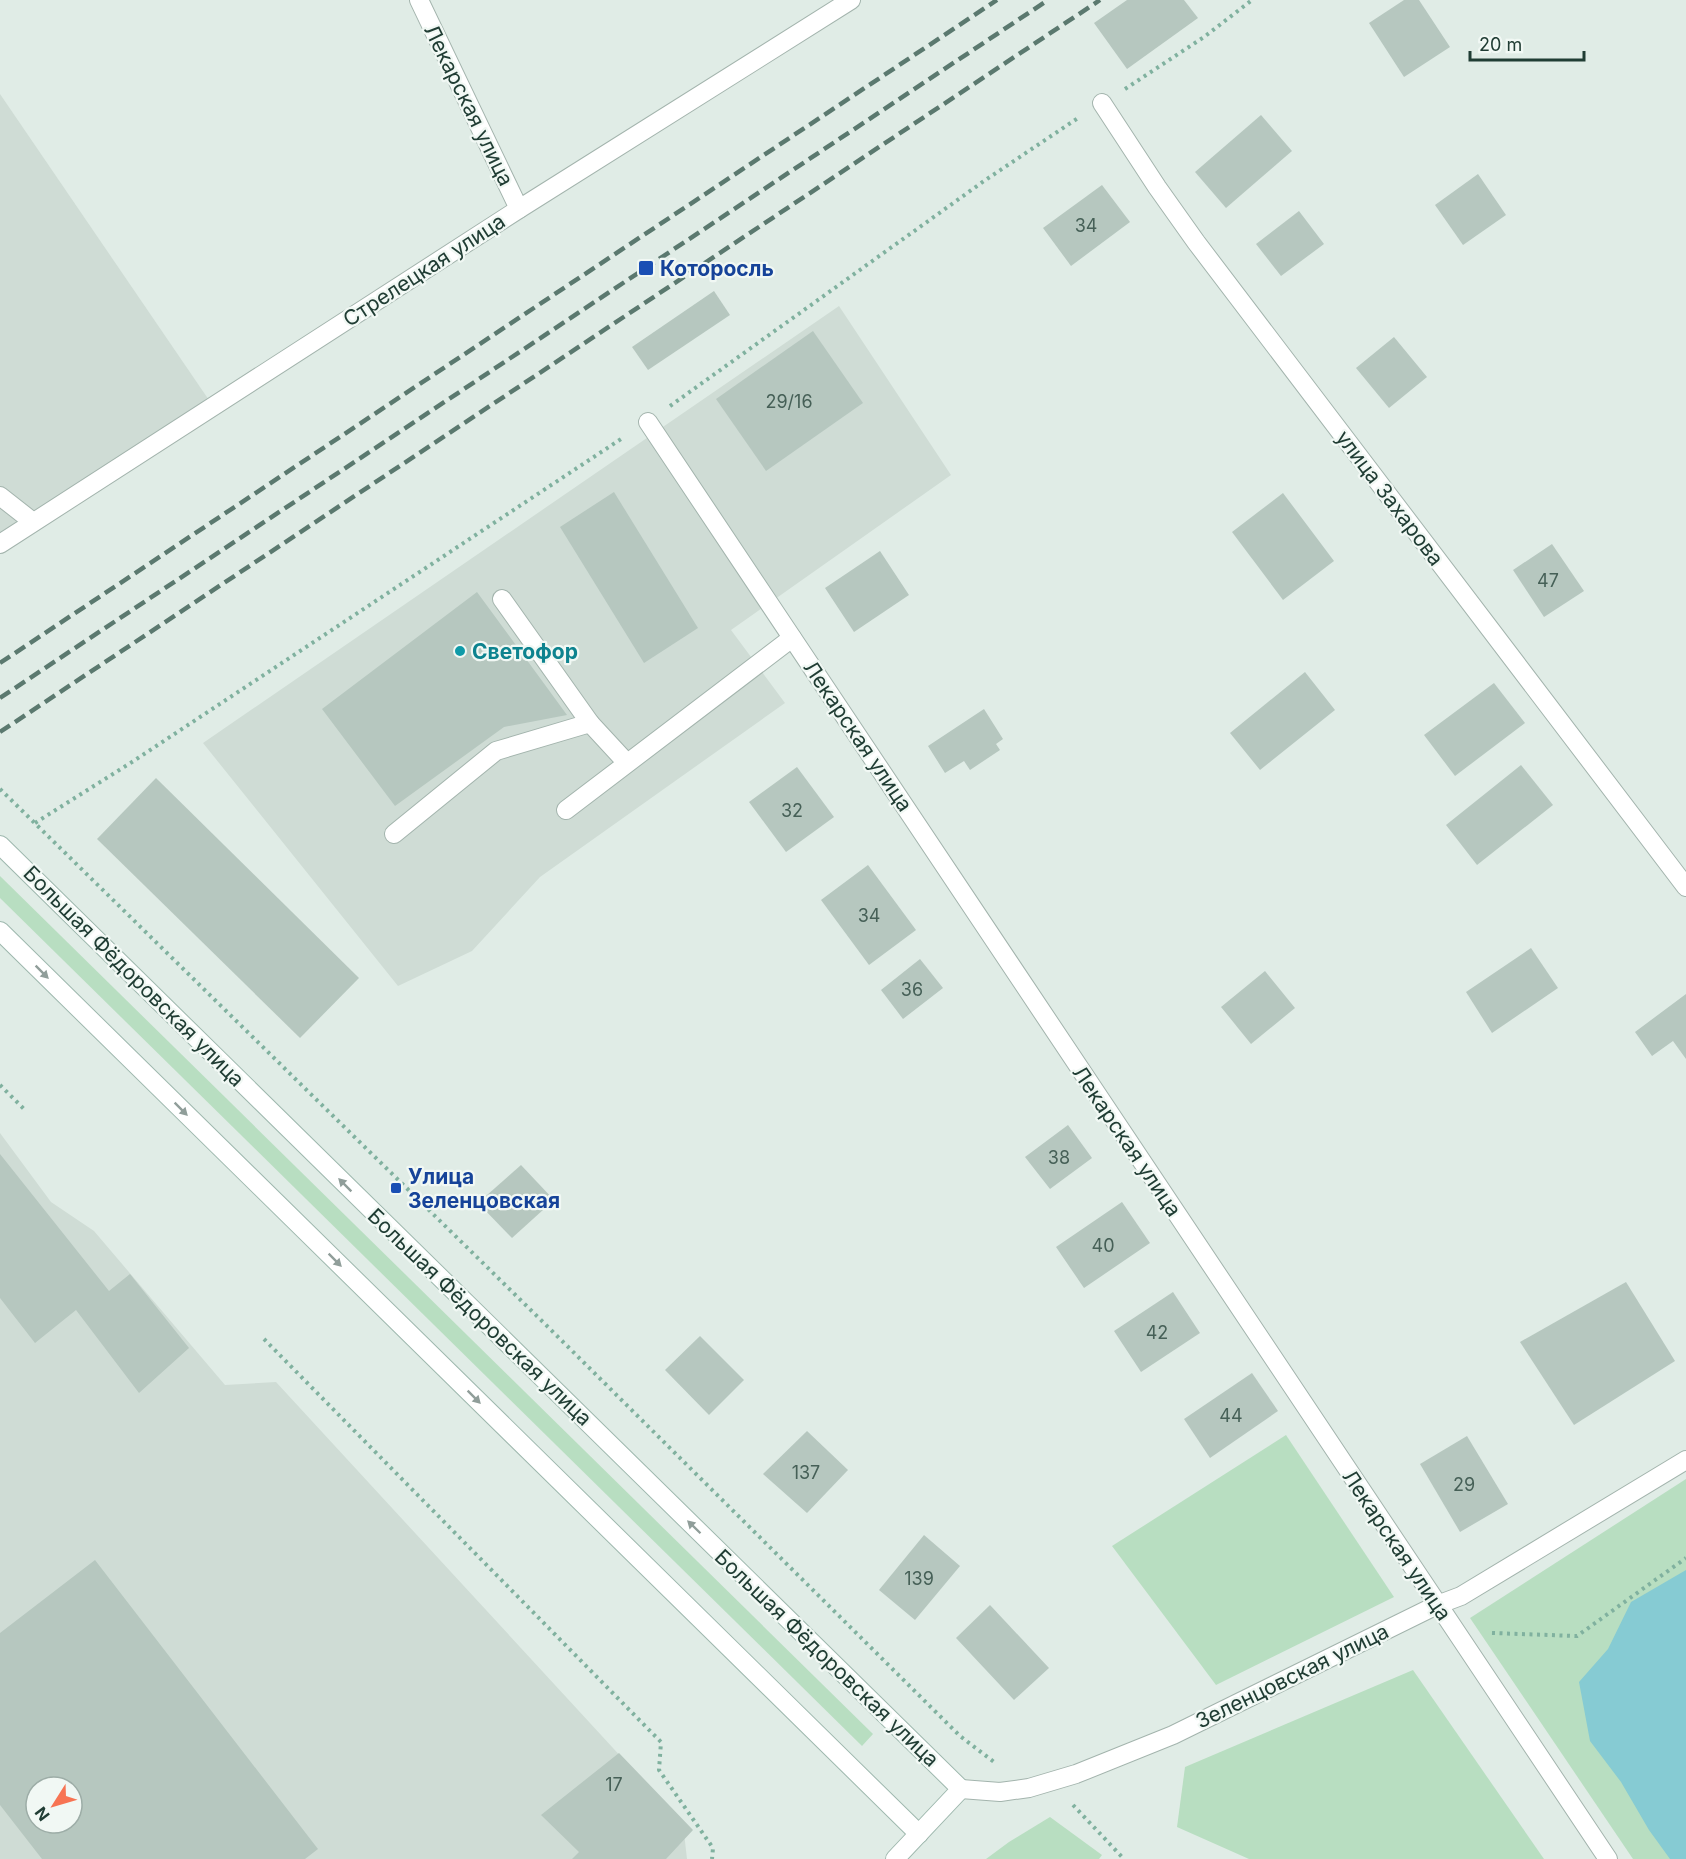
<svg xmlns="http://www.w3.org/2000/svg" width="1686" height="1859" viewBox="0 0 1686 1859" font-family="Inter,sans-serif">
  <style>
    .built { fill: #cfdcd5; fill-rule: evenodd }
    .green { fill: #b8dec1 }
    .water { fill: #86cbd3 }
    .building { fill: #b6c7bf; fill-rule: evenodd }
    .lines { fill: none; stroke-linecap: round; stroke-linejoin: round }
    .lane-casing { stroke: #a3b4ad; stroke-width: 20 }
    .street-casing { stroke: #a3b4ad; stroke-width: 20 }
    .secondary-casing { stroke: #9eb8ae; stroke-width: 20 }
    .path { stroke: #80b19f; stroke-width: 4; stroke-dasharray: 3 4.5; stroke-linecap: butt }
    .lane { stroke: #fff; stroke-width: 18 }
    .street { stroke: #fff; stroke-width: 18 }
    .secondary { stroke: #fff; stroke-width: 18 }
    .rail { stroke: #5b796f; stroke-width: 4.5; stroke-dasharray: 12 6; stroke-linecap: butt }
    .oneway { fill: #909e9a }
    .transit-dot { fill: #1a4fb4; stroke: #f1f8f4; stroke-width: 2 }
    .culture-dot { fill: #0f9aa8; stroke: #f1f8f4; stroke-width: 2 }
    .labels { text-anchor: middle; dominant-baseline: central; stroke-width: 4.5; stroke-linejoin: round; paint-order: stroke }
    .number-label { font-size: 18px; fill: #466057 }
    .street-label { font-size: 21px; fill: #203d34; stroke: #f1f8f4 }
    .transit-label { font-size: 21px; font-weight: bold; fill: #164399; stroke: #f1f8f4; text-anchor: start }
    .culture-label { font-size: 21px; font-weight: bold; fill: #0d838f; stroke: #f1f8f4; text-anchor: start }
  </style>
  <rect width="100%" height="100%" fill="#e0ece6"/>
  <g class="built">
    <path d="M0,94L213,406L0,546Z"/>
    <path d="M839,306L951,475L731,630L785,703L540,877L472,951L398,986L203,743Z"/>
    <path d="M0,1133L51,1202L94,1231L225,1385L276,1382L683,1824L687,1859H0ZM36,1787H72V1823H36Z"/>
  </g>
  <g class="green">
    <path d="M0,876L873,1734L862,1746L0,898Z"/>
    <path d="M1286,1435L1394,1597L1216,1685L1112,1546Z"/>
    <path d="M1686,1479V1859H1633L1470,1618Z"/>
    <path d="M1413,1670L1544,1859H1249L1177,1827L1185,1767Z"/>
    <path d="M1050,1817L1102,1855L1099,1859H986L1009,1842Z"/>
  </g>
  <path class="water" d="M1686,1570V1859H1670L1649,1830L1621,1782L1590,1741L1579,1682L1608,1649L1631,1602Z"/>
  <g class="building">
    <path d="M1127,0H1184L1198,18L1127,69L1094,23Z"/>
    <path d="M1404,0H1419L1450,47L1404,77L1369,23Z"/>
    <path d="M1261,115L1292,151L1226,208L1195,172Z"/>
    <path d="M1478,174L1506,215L1463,245L1435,205Z"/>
    <path d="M1102,185L1130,222L1071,266L1043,228Z"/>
    <path d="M1299,211L1324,244L1281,276L1256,244Z"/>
    <path d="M714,291L730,315L648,370L632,347Z"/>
    <path d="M813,331L863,403L766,471L716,399Z"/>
    <path d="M1394,337L1427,377L1389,408L1356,368Z"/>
    <path d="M614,492L698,628L644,663L560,527Z"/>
    <path d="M1283,493L1334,561L1283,600L1232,532Z"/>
    <path d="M1552,544L1584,591L1544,617L1513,570Z"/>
    <path d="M880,551L909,595L854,632L825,588Z"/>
    <path d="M477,592L567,715L504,727L395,806L322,709Z"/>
    <path d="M1305,672L1335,710L1260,770L1230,733Z"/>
    <path d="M1494,683L1525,723L1455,776L1424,735Z"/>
    <path d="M984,709L1003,739L996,744L1000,750L970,770L964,761L945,773L928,746Z"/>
    <path d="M1521,765L1553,805L1477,865L1446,825Z"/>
    <path d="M797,767L834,817L786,852L749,802Z"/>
    <path d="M156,778L359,978L300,1038L97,839Z"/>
    <path d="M868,865L916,930L869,965L821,900Z"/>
    <path d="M1531,948L1558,988L1492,1033L1466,992Z"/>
    <path d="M920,959L943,988L903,1019L881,990Z"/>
    <path d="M1265,971L1295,1008L1251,1044L1221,1007Z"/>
    <path d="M1686,994V1059L1673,1041L1652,1056L1635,1032Z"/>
    <path d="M1068,1125L1092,1158L1050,1189L1025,1157Z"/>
    <path d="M0,1154L109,1291L130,1274L189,1348L139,1393L76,1310L35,1343L0,1298Z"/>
    <path d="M521,1165L554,1200L512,1238L478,1203Z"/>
    <path d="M1122,1202L1150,1243L1084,1288L1056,1247Z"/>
    <path d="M1626,1282L1675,1361L1574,1425L1520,1342Z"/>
    <path d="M1173,1292L1200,1333L1141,1372L1114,1331Z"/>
    <path d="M700,1336L744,1380L709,1415L665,1370Z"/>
    <path d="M1252,1373L1278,1411L1210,1458L1184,1419Z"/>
    <path d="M807,1431L848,1470L807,1513L763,1474Z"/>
    <path d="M1467,1436L1508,1504L1460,1532L1420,1464Z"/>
    <path d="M924,1535L960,1566L915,1620L879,1590Z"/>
    <path d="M95,1560L318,1849L305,1859H42L0,1805V1633ZM36,1787H72V1823H36Z"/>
    <path d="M990,1605L1049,1668L1014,1700L956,1638Z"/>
    <path d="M619,1753L693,1830L666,1859H572L579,1852L541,1815Z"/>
  </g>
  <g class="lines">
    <defs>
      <g id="lane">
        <path d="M0,496L33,522"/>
        <path d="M502,599L590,723"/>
        <path d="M566,810L792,638"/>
        <path d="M394,834L496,751L590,723L627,763"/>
      </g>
      <g id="street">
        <path d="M419,0L519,209"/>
        <path d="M1102,103L1157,187L1196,242L1686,887"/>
        <path d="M648,422L1608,1859"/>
        <path d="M0,544L519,209L851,0"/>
        <path d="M961,1789L1000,1792L1029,1788L1076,1774L1173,1735L1437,1605L1461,1596L1686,1460"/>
      </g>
      <g id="secondary">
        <path d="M0,845L961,1789L895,1859"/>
        <path d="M0,931L919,1834"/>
      </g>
    </defs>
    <use href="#lane" class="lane-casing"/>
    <use href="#street" class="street-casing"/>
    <use href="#secondary" class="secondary-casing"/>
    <g class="path">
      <path d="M1125,89L1204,37L1252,0"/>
      <path d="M670,406L984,181L1078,118"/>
      <path d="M0,789L543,1322L960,1736L994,1762"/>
      <path d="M35,823L132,762L624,437"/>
      <path d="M0,1085L25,1110"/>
      <path d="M264,1339L661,1742L659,1770L713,1848L712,1859"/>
      <path d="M1492,1633L1577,1636L1686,1558"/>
      <path d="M1073,1805L1124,1859"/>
    </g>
    <use href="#lane" class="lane"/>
    <use href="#street" class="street"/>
    <use href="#secondary" class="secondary"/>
    <g class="rail">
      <path d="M0,663L997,0"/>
      <path d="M0,698L1048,0"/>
      <path d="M0,732L1100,0"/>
    </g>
  </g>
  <defs><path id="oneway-solid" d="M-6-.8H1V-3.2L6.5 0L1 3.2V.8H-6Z" transform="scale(1.5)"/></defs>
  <g class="oneway">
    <use href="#oneway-solid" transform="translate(42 972) rotate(45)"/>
    <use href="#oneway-solid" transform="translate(181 1109) rotate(45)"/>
    <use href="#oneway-solid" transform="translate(345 1185) rotate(-135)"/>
    <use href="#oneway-solid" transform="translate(335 1260) rotate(45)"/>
    <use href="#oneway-solid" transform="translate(474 1397) rotate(45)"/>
    <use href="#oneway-solid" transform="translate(694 1527) rotate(-136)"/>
  </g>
  <g class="transit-dot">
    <rect x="638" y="260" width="16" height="16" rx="3"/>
    <rect x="390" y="1182" width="12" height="12" rx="3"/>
  </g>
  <circle class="culture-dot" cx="460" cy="651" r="6"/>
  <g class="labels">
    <g class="number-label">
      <text x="1086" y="225">34</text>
      <text x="789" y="401">29/16</text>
      <text x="1548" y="580">47</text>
      <text x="792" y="810">32</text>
      <text x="869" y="915">34</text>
      <text x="912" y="989">36</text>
      <text x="1059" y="1157">38</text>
      <text x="1103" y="1245">40</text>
      <text x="1157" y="1332">42</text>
      <text x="1231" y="1415">44</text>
      <text x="806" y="1472">137</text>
      <text x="1464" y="1484">29</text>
      <text x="919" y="1578">139</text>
      <text x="614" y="1784">17</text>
    </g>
    <g class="street-label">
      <text transform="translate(469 105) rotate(64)">Лекарская улица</text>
      <text transform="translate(424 270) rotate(-33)">Стрелецкая улица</text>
      <text transform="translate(1390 498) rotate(53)">улица Захарова</text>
      <text transform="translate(858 736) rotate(56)">Лекарская улица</text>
      <text transform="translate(134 976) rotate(45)">Большая Фёдоровская улица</text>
      <text transform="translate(1127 1141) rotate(56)">Лекарская улица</text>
      <text transform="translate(480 1317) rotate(44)">Большая Фёдоровская улица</text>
      <text transform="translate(1397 1545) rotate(56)">Лекарская улица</text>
      <text transform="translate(827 1658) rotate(44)">Большая Фёдоровская улица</text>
      <text transform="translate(1292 1676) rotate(-26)">Зеленцовская улица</text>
    </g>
    <g class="transit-label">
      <text x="660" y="268">Которосль</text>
      <text x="408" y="1176">Улица<tspan x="408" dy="24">Зеленцовская</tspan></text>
    </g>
    <g class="culture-label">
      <text x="472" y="651">Светофор</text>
    </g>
  </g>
  <g transform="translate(54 1805) rotate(233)"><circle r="28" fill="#f1f8f4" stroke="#9dada7" stroke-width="1.5"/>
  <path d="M0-4.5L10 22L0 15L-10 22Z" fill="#f77453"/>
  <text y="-9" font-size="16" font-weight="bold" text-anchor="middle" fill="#203d34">N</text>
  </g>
  <path d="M1470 51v9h114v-9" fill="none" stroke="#203d34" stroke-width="3"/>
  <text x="1479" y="51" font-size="18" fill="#203d34" stroke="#f1f8f4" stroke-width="4.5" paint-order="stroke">20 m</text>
</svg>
